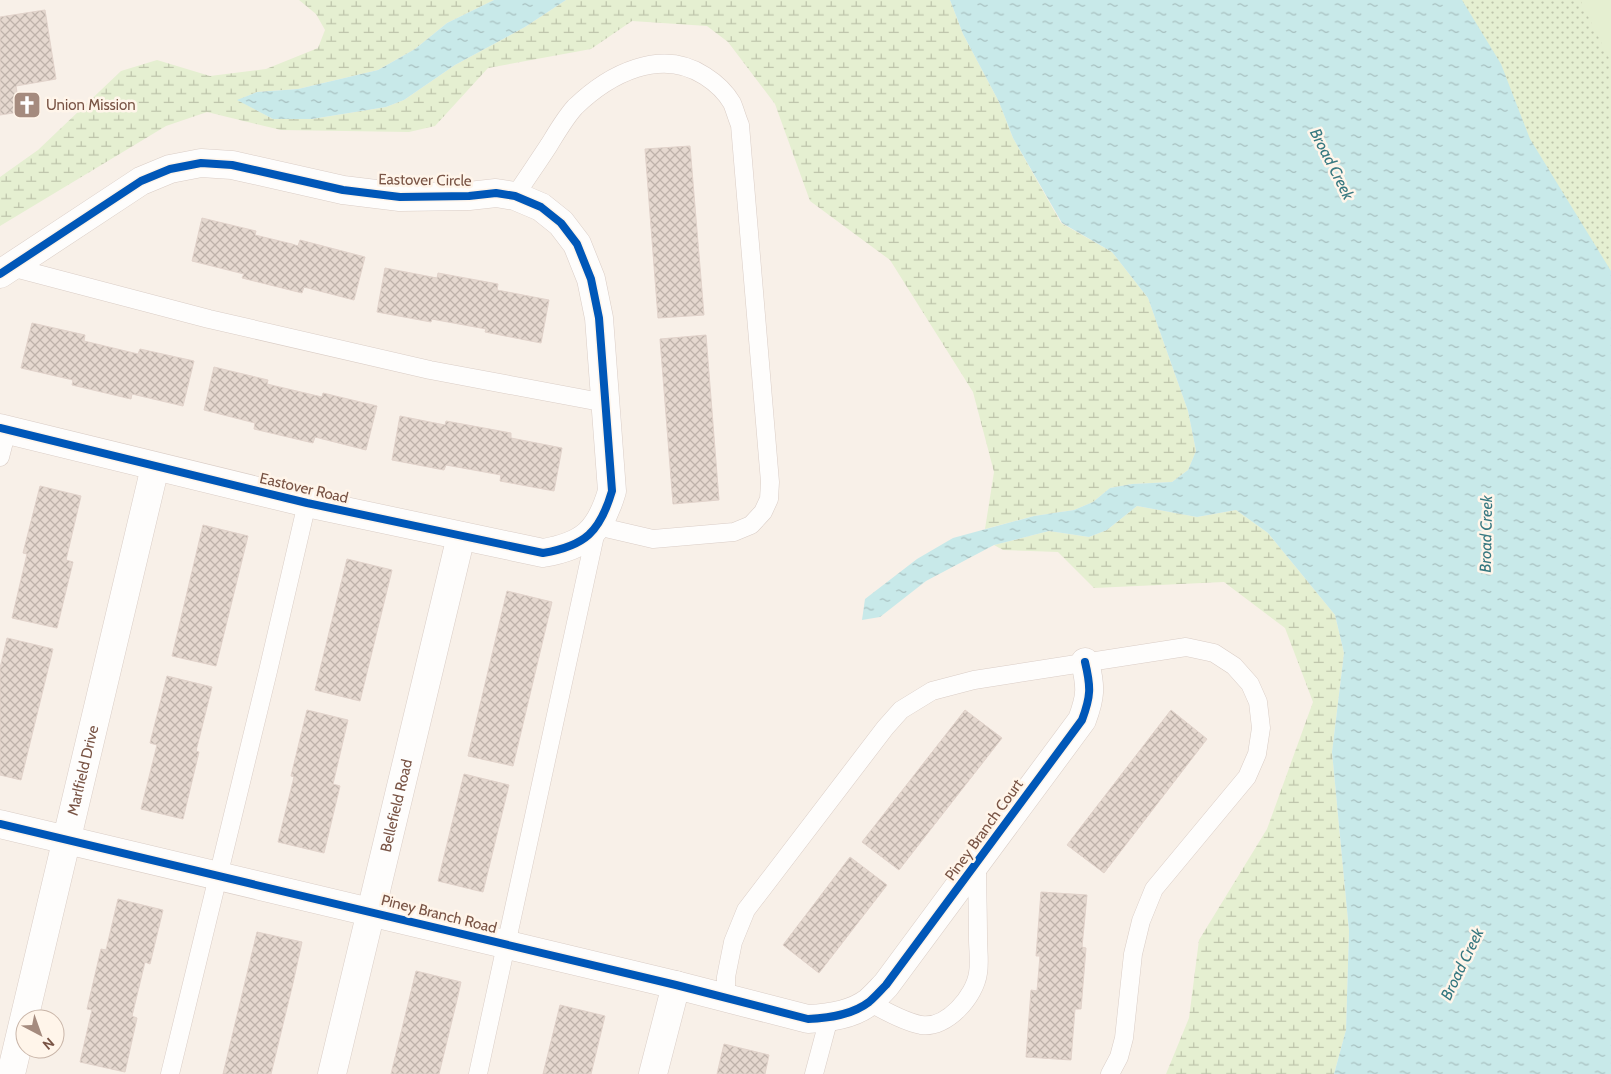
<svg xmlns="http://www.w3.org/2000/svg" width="1611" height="1074" viewBox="0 0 1611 1074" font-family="Cabin,sans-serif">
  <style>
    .grass { fill: url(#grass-dots) }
    .wetland { fill: url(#wetland-marsh) }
    .garden { fill: #e5efd1 }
    .water { fill: url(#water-ripples) }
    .building { fill: url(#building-cross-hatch); stroke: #e1d2ca }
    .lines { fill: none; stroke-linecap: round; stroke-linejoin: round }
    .lane-casing { stroke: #dacdc6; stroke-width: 19 }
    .street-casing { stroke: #dacdc6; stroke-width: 29 }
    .lane { stroke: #fefdfc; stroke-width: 18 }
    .street { stroke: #fefdfc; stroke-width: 28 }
    .cycleway-casing { stroke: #fff5ea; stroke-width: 11 }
    .cycleway { stroke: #0057b8; stroke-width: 8 }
    .labels { text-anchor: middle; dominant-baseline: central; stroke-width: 5; stroke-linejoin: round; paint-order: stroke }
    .poi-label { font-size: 15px; fill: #795445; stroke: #fff5ea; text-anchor: start }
    .street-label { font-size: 15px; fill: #795445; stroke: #fff5ea }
    .water-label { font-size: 16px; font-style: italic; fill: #377880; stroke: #fff5ea }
  </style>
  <defs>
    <pattern id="grass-dots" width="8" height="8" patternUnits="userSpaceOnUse" patternTransform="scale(1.25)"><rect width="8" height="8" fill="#e5efd1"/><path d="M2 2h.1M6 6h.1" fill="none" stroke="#bec4ab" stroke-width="1.8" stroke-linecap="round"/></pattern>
    <pattern id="wetland-marsh" width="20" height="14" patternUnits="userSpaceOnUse" patternTransform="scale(1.25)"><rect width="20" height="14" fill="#e5efd1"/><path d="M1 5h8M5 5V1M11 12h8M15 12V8" fill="none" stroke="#bec4ab"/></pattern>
    <pattern id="water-ripples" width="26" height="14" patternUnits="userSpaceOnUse" patternTransform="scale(1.25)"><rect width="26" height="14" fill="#c8e9e9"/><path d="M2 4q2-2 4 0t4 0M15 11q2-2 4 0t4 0" fill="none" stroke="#a7bfbf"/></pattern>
    <pattern id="building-cross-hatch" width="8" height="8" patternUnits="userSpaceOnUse" patternTransform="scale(1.25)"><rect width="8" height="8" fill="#e5d8cf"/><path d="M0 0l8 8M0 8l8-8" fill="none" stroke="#beb2aa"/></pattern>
  </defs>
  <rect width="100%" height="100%" fill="#f8f0e8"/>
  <path class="grass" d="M1441,0H1611V347Z"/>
  <g class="wetland">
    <path d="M299,0H494L447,23L415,49L378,70L298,89L257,92L238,100L273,119H312L386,107L404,100L455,65L525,27L566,0H950L963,34L999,102L1013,138L1061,223L1112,252L1148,298L1188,411L1196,451L1188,470L1172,482L1132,484L1110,488L1093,502L1074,510L1034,516L985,529L994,472L973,392L890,260L810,201L775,104L728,42L707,26L632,21L591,49L488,68L435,126L409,132L281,130L207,112L166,126L0,226V177L38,150L121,71L157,60L210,76L266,69L318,48L325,30L316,14Z"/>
    <path d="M1137,506L1197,517L1236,510L1268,533L1335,615L1344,653L1332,752L1349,931L1346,1030L1334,1074H1166L1189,1018L1199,940L1267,829L1313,702L1285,628L1224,582L1094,588L1058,552L1003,550L994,545L1049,531L1089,537L1107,530Z"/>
  </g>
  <path class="garden" d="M1581,0H1611V62L1582,4Z"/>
  <g class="water">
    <path d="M494,0H566L525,27L455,65L404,100L386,107L312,119H273L237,100L257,92L298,89L378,70L415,49L447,23Z"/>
    <path d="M950,0H1462L1501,64L1530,139L1611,271V1074H1334L1346,1030L1349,931L1332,752L1344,653L1335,615L1268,533L1236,510L1197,517L1137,506L1107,530L1089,537L1049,531L994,545L926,581L880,617L862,620L865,599L917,559L953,538L1034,516L1074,510L1093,502L1110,488L1132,484L1172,482L1188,470L1196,451L1188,411L1148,298L1112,252L1062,223L1013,138L999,102L963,34Z"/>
  </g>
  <g class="building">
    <path d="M45,10L56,79L16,86L20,112L0,115V17Z"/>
    <path d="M690,146L704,315L658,318L645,149Z"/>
    <path d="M202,218L256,231L255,235L292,244L298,246L300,240L365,257L354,300L304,287L302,293L242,278L244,274L192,261Z"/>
    <path d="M385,268L437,278L438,273L498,284L497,290L549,300L541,343L485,332L486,329L437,320L432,319L431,322L377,312Z"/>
    <path d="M32,323L85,335L84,341L138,354L140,349L194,361L183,406L132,394L131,399L72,385L73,380L21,368Z"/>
    <path d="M706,335L719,500L673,504L660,339Z"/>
    <path d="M214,367L268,380L267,384L322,397L323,393L377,406L366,450L315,437L313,443L254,429L255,423L204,410Z"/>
    <path d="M400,416L445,425L446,421L511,433V438L562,448L554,491L500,481L501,475L446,465L444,470L392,460Z"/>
    <path d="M40,486L81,496L66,560L73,562L57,628L12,618L27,554L23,553Z"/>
    <path d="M203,525L248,536L216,666L172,656Z"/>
    <path d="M347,559L392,570L360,701L315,690Z"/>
    <path d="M507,591L552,602L513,766L468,756Z"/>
    <path d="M7,638L53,649L21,780L0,775V668Z"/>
    <path d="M167,676L212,687L196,751L199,752L183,819L141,809L157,745L150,743Z"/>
    <path d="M307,710L348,720L333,784L340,786L324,853L278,842L294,777L291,776Z"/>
    <path d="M965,710L1002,738L899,870L862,842Z"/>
    <path d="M1171,710L1207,739L1104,873L1067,845Z"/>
    <path d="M464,774L509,785L483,892L438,881Z"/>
    <path d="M850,857L887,885L819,973L783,945Z"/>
    <path d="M1041,892L1087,895L1082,947L1086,948L1081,1009H1075L1071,1060L1026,1057L1031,990L1037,991L1040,956H1036Z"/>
    <path d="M118,899L163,910L150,964L145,962L132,1016L137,1018L125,1072L80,1062L92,1010L87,1009L101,949L106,950Z"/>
    <path d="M257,932L302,942L293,983L271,1074H223Z"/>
    <path d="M416,971L461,982L457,1000L439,1074H391Z"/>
    <path d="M560,1005L605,1016L591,1074H543Z"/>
    <path d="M724,1044L769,1055L765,1074H717Z"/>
  </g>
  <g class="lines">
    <defs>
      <g id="lane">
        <path d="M11,267L209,319L430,370L606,403"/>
        <path d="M0,457L7,430"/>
        <path d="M726,998V977L733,942L746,910L885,728L901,710L932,691L974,680L1186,647L1214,653L1234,666L1250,684L1258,702L1261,728L1257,754L1247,777L1154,889L1141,921L1133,954L1124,1038L1119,1057L1110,1074"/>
        <path d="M869,1002C883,1010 906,1022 921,1025C947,1029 975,996 978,973C980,962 978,950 978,939C978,913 977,888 977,862"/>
        <path d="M170,1074L268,671L307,503"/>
        <path d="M478,1074L597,526L653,539L734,532L751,525L763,512L769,499L770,482L740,125C737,118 735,110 732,103C725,91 716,83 705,76C661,47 609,74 575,107C565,118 557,132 549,145C538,162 526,179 515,196"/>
        <path d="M814,1074L829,1018"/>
      </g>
      <g id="street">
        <path d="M0,274L141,181L170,169L201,163L232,165L343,190L400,197L469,196L496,193L515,196L541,207L561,223L577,244L591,279L599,318L612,491C600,532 585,546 543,553L307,503L0,428"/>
        <path d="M0,824L676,985L808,1019C829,1018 852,1015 869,1002C875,997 881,990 886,985L1082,720C1091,696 1091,687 1085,662"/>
        <path id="s1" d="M11,1074L155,467"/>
        <path id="s2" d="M332,1074L461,536"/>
        <path d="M653,1074L676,985"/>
      </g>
    </defs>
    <use href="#lane" class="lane-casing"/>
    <use href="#street" class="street-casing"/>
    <use href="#lane" class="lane"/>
    <use href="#street" class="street"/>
    <defs>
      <g id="cycleway">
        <path d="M0,274L141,181L170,169L201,163L232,165L343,190L400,197L469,196L496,193L515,196L541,207L561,223L577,244L591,279L599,318L612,491C600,532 585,546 543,553L307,503L0,428"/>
        <path d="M0,824L676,985L808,1019C829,1018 852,1015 869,1002C875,997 881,990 886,985L1082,720C1091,696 1091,687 1085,662"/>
      </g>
    </defs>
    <use href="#cycleway" class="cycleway-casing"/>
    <use href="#cycleway" class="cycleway"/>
  </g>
  <defs>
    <symbol id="church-square" viewBox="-11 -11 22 22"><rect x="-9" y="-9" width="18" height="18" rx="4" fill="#a58b7e" stroke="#fff5ea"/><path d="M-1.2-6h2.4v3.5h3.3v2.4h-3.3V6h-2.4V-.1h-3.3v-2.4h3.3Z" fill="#fff"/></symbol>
  </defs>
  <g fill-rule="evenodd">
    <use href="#church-square" x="11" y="89" width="32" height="32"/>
  </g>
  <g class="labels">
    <g class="poi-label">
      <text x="46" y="105">Union Mission</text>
    </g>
    <g class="street-label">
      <text transform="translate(425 180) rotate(1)">Eastover Circle</text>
      <text transform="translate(304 488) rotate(13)">Eastover Road</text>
      <text stroke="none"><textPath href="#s1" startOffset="312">Marlfield Drive</textPath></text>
      <text stroke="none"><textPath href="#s2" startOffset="276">Bellefield Road</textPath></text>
      <text transform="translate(984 830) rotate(-54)">Piney Branch Court</text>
      <text transform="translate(439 914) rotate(14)">Piney Branch Road</text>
    </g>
    <g class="water-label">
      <text transform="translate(1332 164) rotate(63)">Broad Creek</text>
      <text transform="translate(1486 534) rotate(-89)">Broad Creek</text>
      <text transform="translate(1462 964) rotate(-64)">Broad Creek</text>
    </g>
  </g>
  <g transform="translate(40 1034) rotate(139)"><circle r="24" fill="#fff5ea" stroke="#c9b5a8"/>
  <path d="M0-4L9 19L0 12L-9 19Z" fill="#a58b7e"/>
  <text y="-8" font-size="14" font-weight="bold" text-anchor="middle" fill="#795445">N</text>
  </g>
</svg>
